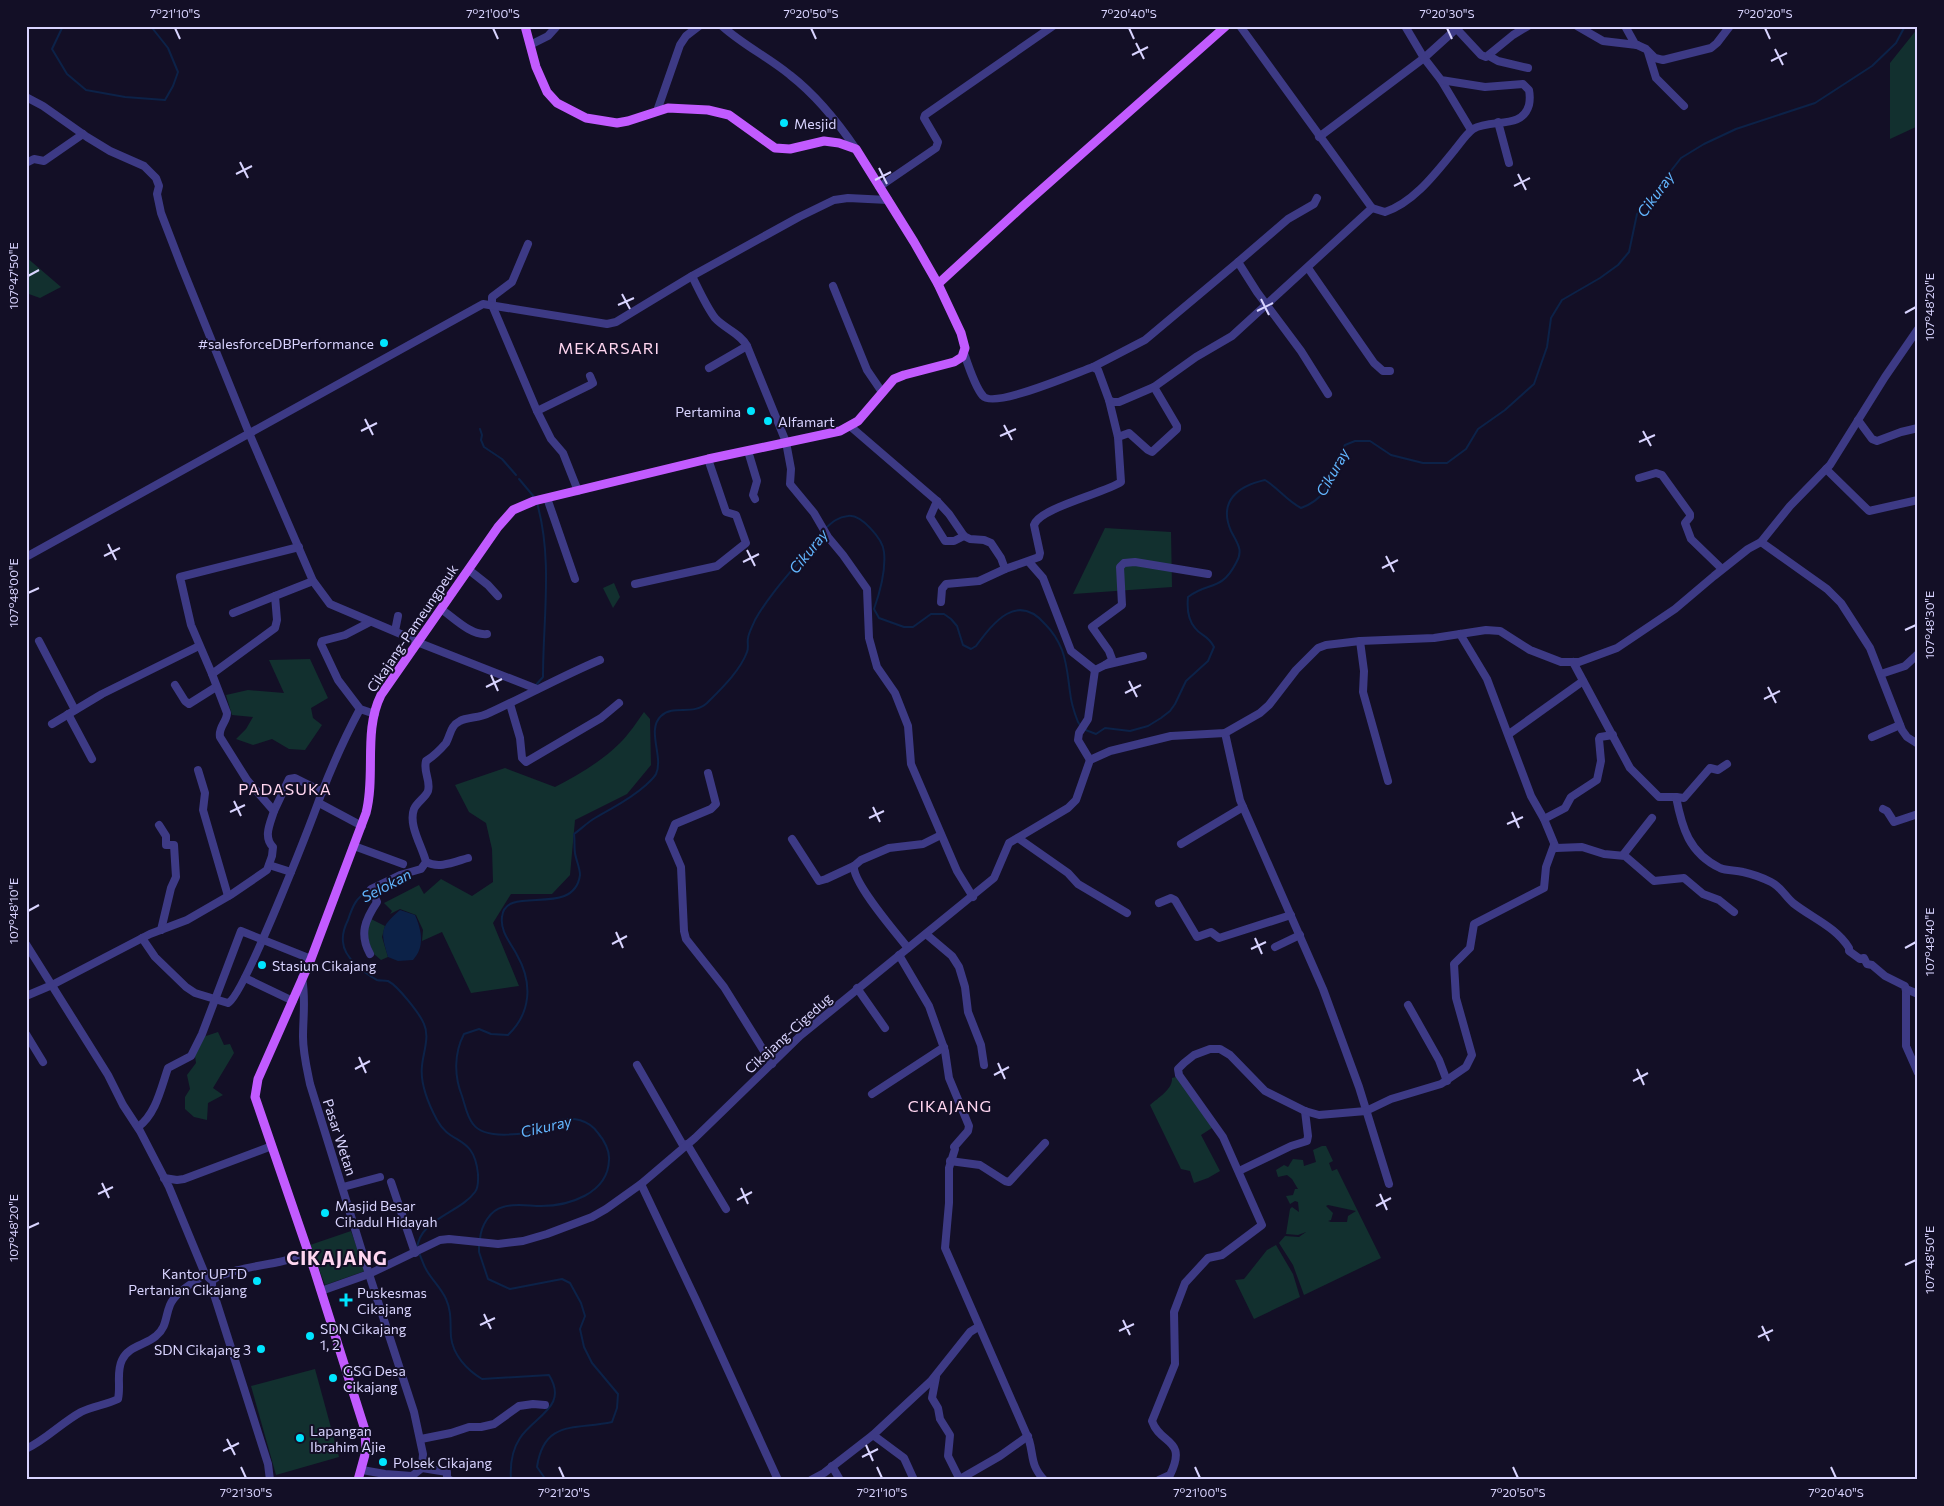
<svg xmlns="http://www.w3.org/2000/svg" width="1944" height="1506" viewBox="0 0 1944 1506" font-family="Commissioner,sans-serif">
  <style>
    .green { fill: #12302f; fill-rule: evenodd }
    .water { fill: #0c2248 }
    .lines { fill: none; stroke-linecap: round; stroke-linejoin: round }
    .stream { stroke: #0c2248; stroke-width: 2 }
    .minor { stroke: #3d3a85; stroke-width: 8 }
    .major { stroke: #c25bff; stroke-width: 9 }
    .ticks { fill: none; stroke: #d9d4ff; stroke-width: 2 }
    .poi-dot { fill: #00e5ff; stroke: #130f26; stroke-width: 2 }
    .labels { text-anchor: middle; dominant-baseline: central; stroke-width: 4; stroke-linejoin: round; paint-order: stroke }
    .poi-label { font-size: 14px; fill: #d9d4ff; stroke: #130f26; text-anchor: start }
    .street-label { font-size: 14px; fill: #d9d4ff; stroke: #130f26 }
    .water-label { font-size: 15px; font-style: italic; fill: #62b6ff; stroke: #130f26 }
    .quarter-label { font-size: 16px; letter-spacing: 1px; fill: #ffd6f0; stroke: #130f26 }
    .district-label { font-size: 19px; font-weight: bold; letter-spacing: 1px; fill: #ffd6f0; stroke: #130f26 }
    .neatline { fill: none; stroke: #d9d4ff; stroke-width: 2 }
    .ticks-label { font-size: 12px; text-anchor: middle; fill: #d9d4ff }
  </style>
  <rect width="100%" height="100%" fill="#130f26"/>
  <g class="green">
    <path d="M1918,28V126L1890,139V63Z"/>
    <path d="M26,257L61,287L40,298L26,293Z"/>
    <path d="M1105,528L1171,532L1172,587L1073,594Z"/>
    <path d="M614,583L620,597L613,608L603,588Z"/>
    <path d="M310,659L328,698L311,708L313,718L322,725L305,750L289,749L272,739L253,745L236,739L246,729L253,717L232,715L226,695L248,690L284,693L269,660Z"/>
    <path d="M644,712L650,719L651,765L627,794L575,820L570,875L552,894H511L493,923L519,986L471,993L442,932L422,941L423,930L416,915L400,909L390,914L392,911L384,903L419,885L424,894L441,879L472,896L493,882L492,849L486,823L469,812L455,785L505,768L555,787C577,776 602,761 620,743C629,734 637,722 644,712Z"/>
    <path d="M371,919L385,926L382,937L388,957L381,960L368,949L366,935Z"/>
    <path d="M218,1032L224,1045L230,1044L234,1053L213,1088L223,1095L208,1103L207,1120L194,1117L185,1109V1097L190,1089L187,1075L196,1063L194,1049L203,1037Z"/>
    <path d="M1176,1077L1215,1126L1201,1135L1220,1171L1208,1178L1194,1183L1190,1171L1181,1169L1150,1105C1158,1098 1173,1089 1172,1078Z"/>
    <path d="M1322,1146H1326L1333,1161L1329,1163L1332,1171L1337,1169L1381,1258L1304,1295L1293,1265L1279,1243L1285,1236L1299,1237L1306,1232L1298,1235L1286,1234L1290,1209L1292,1207L1299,1212L1298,1202L1295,1201L1290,1204L1286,1196L1293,1195L1295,1189H1298L1292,1179L1287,1175L1278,1177L1276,1170L1284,1165L1288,1167L1293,1159L1303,1160L1304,1166L1316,1162L1313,1150ZM1328,1205L1356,1211L1348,1216L1347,1222H1331L1328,1221L1331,1220L1333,1213L1326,1206Z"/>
    <path d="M351,1231L365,1271L325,1285L310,1245Z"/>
    <path d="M1276,1245L1293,1274L1300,1297L1254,1319L1235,1280L1244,1279L1267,1250Z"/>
    <path d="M315,1369L339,1457L276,1475L251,1386Z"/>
  </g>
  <path class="water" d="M400,910L415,915C422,931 425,947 413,960L398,961L388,957C381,932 379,928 400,910Z"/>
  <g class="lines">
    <g class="stream">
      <path d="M63,26L52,49L67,74L86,90L125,97L165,100L173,86L178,72L168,48L153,29V26"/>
      <path d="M480,429L482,435L481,440L484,447L502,459L516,475"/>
      <path d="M519,479L535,498"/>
      <path d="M825,529C832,522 838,517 848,516C861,514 883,539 884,552C886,570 880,592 874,609L879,618L904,627H913L931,614H944L951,619L957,626L963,645L971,649L976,646C994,622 1017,592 1045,624C1052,631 1058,640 1062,650C1067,663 1068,678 1070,692C1071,702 1074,712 1078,722L1080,725"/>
      <path d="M535,686L543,677C543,619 553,559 537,503"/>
      <path d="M1083,729L1096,734L1105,728L1130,731L1148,726L1161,718L1170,711L1175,704L1186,681L1208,661L1214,647C1208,635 1201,636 1195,628C1188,620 1187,607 1188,597C1209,581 1221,592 1236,563C1244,550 1237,543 1231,531C1218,501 1238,486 1265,480C1278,488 1287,501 1301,508C1323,500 1328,487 1334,466C1336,459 1341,452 1345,445L1355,441H1370L1391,455L1423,463H1447L1466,449L1478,429L1505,410L1534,384L1547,347L1551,318L1562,300L1600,278L1618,265L1629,252L1637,214L1681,158L1704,144L1736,129L1815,103L1872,66L1896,43L1905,26"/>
      <path d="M369,890C356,898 353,905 348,920C345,926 342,934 343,942C344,958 364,973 377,980C380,981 384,980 388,981C398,986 420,1014 424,1024C430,1037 423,1053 422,1066C420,1083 429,1105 437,1120C451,1146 474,1134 478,1174C478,1180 479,1187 475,1192C460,1213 419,1219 417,1249"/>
      <path d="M480,1239C481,1226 490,1210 503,1207C514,1203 529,1206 541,1206C568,1206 608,1194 609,1160C610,1151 604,1140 598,1133C589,1120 573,1116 558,1121C554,1122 550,1127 545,1128C528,1134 485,1141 473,1124C467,1117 465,1105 462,1096C454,1076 454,1053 464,1034L479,1029L491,1034L508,1035C531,1013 533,983 517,955C511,943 500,932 502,917C505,883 574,919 580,875C580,868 576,860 575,853C574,847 575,840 574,834C581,829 588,822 595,818C615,806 628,801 646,785C649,782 654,778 656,774C664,757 646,730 661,716C674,704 693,716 707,703C721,689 740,671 747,652C749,648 747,643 748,638C749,632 753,625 755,620C773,588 801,562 822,533"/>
      <path d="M479,1243V1252L488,1279L510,1289L562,1279L570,1283L581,1303L585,1316L580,1329L584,1347L592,1363L618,1394L617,1408L612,1422C576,1430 544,1419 537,1467L546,1480"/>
      <path d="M419,1253C422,1259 423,1265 427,1271C433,1281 441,1288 446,1299C452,1312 450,1324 451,1337C453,1355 467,1370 482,1379L549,1375C569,1407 534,1416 520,1438C512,1450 510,1466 511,1480"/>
    </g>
    <g class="minor">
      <path d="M722,26C743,45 768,57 790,75C817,96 837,121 856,149"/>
      <path d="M1454,26L1481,55L1486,57L1513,35L1528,26"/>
      <path d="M1577,26L1603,41L1637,45"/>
      <path d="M1625,26L1635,44L1646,49L1655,58L1663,60L1711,48L1717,43L1730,26"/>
      <path d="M530,45L548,36L557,26"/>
      <path d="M1648,52L1656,78L1684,106"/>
      <path d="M1489,56L1498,61L1528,68"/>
      <path d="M1441,80L1471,130"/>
      <path d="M26,97L43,106L87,137L110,151L144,166L156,178L159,186L157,194L161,213L181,265L249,433L313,581L330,604L403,635L417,642L537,689"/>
      <path d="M657,111L680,45L686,36L699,26"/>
      <path d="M1498,122L1509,163"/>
      <path d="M1319,137L1424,58L1456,29"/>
      <path d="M26,163L34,159L44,161L83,134"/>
      <path d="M879,187L936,148L938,142L924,118L925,115L1053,26"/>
      <path d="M1372,208L1385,212C1413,203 1435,174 1453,152C1459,145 1466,134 1473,129C1492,118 1522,130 1529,105C1530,100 1530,95 1529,90L1523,84L1485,87L1441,80L1424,58L1405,26"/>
      <path d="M528,244L512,282L492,297V305L537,411L551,439L563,453L578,491"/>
      <path d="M1238,262L1288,219L1314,204L1317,198"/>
      <path d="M1308,268L1374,363L1383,371H1390"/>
      <path d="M692,276C699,290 706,306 715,318C725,329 740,333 747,346L786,442L791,469L790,484L814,513L828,537L843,555L867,589L869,638L877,667L895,693L908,726L911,764L957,871L973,897"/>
      <path d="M833,286L867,370L882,392"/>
      <path d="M964,353C968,365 975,387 983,396C994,409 1076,373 1093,367L1098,370L1109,400L1113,402H1119L1154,387L1196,357L1232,336L1372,208L1240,26"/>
      <path d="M1093,367L1145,340L1238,262L1257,292L1301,351L1328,394"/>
      <path d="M709,368L747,346"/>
      <path d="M537,411L590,385L593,383L590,376"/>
      <path d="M1858,420L1872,439L1877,441L1901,432L1918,428"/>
      <path d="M851,427L937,501L949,514L964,536L970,539L984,540L991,543L1001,558L1005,569L1039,557L1040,553L1034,525C1039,508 1105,493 1121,482L1118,437L1109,400"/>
      <path d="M1118,437L1129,433L1148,450L1152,452L1177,429V426L1154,387"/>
      <path d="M748,451L757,481L753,495L755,499"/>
      <path d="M1826,469L1869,511L1918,500"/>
      <path d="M1639,478L1656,473L1662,475L1690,514V517L1685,523L1691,539L1722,569"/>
      <path d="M547,498L575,579"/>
      <path d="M937,501L930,517L945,541H954L964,536"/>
      <path d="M1761,542L1827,589L1841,603L1870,648L1902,730L1907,737L1918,744"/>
      <path d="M299,547L180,577L191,625L212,674L275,628L277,620L275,596L313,581"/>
      <path d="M26,557L483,304L607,324L616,322L692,276L799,217L834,200L848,198L888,200"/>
      <path d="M1029,562L1043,578L1071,651L1095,670"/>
      <path d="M469,570L488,585L498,596"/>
      <path d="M635,584L717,566L746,543L736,515L726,512L708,459"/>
      <path d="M941,602L942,589L946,584L979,581L1005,569"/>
      <path d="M441,609C453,617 471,636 487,634"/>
      <path d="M233,613L275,596"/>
      <path d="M370,622L345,635L322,641L321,644L338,680L360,709L375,714"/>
      <path d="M395,631L398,616"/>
      <path d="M1460,634L1487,679L1531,796L1544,819L1556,848"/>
      <path d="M39,641L75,710"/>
      <path d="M1360,641L1364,671L1363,692L1388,781"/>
      <path d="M1573,662L1630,768L1659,797H1676C1682,828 1689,853 1720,868C1727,871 1735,870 1743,872C1752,874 1763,878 1771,882C1781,887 1785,896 1793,903C1812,918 1836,927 1849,948V951L1860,959L1864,958L1867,964L1872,965L1885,976L1905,986L1906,991V1046L1918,1073"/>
      <path d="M1105,665L1111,661L1112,659L1109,651L1092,627L1122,605L1120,567L1124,563L1135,562L1208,574"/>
      <path d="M1881,674L1905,666L1918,654"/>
      <path d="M175,685L185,701L189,704L216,687"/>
      <path d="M510,704L520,738L522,758L526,762L601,718L619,703"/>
      <path d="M68,714L92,759"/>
      <path d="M52,724L102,694L199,646"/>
      <path d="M1225,733L1240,800L1323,989L1359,1087L1389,1184"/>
      <path d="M1509,734L1583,681"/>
      <path d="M1872,737L1900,725"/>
      <path d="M1090,760L1078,740L1079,733L1088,719L1095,670L1105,665L1143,656"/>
      <path d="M198,770L205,793L203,810L228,896"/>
      <path d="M708,773L716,804L711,809L675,824L669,839L681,867L684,931L686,939L724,987L772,1064"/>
      <path d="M1676,797L1684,798L1710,768L1718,770L1727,764"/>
      <path d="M319,803L362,826"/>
      <path d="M1883,809L1887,811L1894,822L1918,814"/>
      <path d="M274,811L289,779L295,778L323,792"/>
      <path d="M1544,819L1565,808L1571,797L1597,780L1601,761L1599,739L1600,737L1613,735"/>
      <path d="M159,825L166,836V845H174L176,877L171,888L161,930"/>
      <path d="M1018,838L1068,873L1078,884L1127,913"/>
      <path d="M792,839L819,881L826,879L854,866"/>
      <path d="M1181,844L1243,807"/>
      <path d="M354,846L403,864"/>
      <path d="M1556,848L1582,847L1604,854L1625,856L1654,881L1684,878L1703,894L1719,900L1734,912"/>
      <path d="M1623,855L1652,818"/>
      <path d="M426,862C439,869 454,862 468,858"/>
      <path d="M269,865L291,872"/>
      <path d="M1159,903L1171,898L1175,900L1197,937L1211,932L1219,938L1291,915"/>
      <path d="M926,934L952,956L959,967L965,987L968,1012L981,1045L984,1065"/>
      <path d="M142,938L155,957L186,987L195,993L228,1003C244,996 312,820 322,792C333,764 346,735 360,709"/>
      <path d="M26,944L108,1075L123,1105L140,1131L169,1187L205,1274L212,1281"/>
      <path d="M1275,947L1300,935"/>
      <path d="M908,948C896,933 852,882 854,866L861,860L889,848L923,844L941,835"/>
      <path d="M370,954C359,934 365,920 377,902L371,889L400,875L421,869L426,862C422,846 408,825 414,809C417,802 426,797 428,791C431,780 423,773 426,761C434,756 440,750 446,743C451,734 450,726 460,721C467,717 480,718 489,713C526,696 562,676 600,660"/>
      <path d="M899,955L929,1006L945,1051L949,1078L969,1126L968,1131L954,1147L955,1149L949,1168V1203L945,1248L1029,1440C1034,1457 1030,1464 1044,1480"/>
      <path d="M245,978L293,1001"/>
      <path d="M302,978C306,998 303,1017 303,1037C303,1053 307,1069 310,1084L369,1274L414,1412L423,1454L422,1468L412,1476L385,1474L362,1470"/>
      <path d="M857,988L885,1028"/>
      <path d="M1906,989L1918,994"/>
      <path d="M26,996L52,985L150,934L187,920L232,894L267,870L272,856L273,847C263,837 270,824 274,811L247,780L220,737C218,727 227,722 227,713L212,674"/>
      <path d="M1408,1005L1439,1060L1447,1081"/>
      <path d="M26,1034L43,1062"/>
      <path d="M637,1065L684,1147"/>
      <path d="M872,1094L944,1047"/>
      <path d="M138,1127C156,1114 161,1088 168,1068L191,1056L202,1034L241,931L311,959"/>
      <path d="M687,1144L726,1209"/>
      <path d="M950,1161L980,1165L1005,1181L1009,1182L1045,1143"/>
      <path d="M1239,1171L1291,1146L1307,1141L1308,1136L1305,1111"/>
      <path d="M164,1178L177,1180L184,1179L272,1146"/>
      <path d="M391,1182L415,1253"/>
      <path d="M641,1184L696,1300L778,1480"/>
      <path d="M343,1187L380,1177"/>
      <path d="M321,1291L369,1274L440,1240L449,1239L498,1244L523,1241L547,1234L592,1217L606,1209L641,1184L695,1138L800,1036L994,878L1009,843L1068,808L1076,800L1090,760L1110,751L1171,736L1225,733L1260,713L1269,705L1296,670L1318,648L1326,645L1360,641L1434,638L1486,630L1500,631L1530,650L1561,662H1579L1617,648L1675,609L1714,576L1748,549L1761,542L1790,506L1830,465L1885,377L1918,329"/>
      <path d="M936,1377L932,1398L938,1408L940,1419L950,1435L948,1456L960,1480"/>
      <path d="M873,1435L904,1458L914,1480"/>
      <path d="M421,1439L451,1433L469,1427H481L494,1424L519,1406L533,1404L545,1405"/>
      <path d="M26,1449C47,1439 61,1423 81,1412C93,1406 106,1405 118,1399C121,1386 116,1372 122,1360C128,1346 146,1345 156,1336C167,1327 165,1317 170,1305C176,1291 194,1283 205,1274"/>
      <path d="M832,1466L840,1480"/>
      <path d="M422,1468L447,1472V1479L450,1480"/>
      <path d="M960,1479L1000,1456L1028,1436"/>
      <path d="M270,1480L268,1464L212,1288V1281C221,1271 264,1265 279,1262C289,1260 299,1256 309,1253"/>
      <path d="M811,1480L824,1473L873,1435L931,1381L970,1332L978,1327"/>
      <path d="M1159,1480L1170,1475C1188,1438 1160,1445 1152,1421L1175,1364L1174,1312L1185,1283L1208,1258L1222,1255L1262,1225L1223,1137L1179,1075L1178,1069L1184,1063L1194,1055L1210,1049H1220L1230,1055L1265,1091L1305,1111L1319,1115L1366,1111L1391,1099L1441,1084L1466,1067L1472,1055L1456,998L1454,964L1470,948L1474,924L1544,888L1546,867L1554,845"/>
    </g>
    <g class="major">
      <path d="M938,284L1024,205L1226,26"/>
      <path d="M358,1480L366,1451L365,1430L314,1269L255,1097L258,1079L311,959L366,813C376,775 363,731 381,695L498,527L513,510L534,501L708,459L840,431L858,421L894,379L904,375L954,362L962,357L965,348L961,333L938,284L914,242L856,149L839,143L824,141L790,149L775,148L729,115L708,110L668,108L628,121L617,123L586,118L557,103L547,92L536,67L525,26"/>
    </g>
  </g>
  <path class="ticks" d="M175,28L180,39M493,28L498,39M811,28L816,39M1129,28L1134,39M1447,28L1452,39M1765,28L1770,39M1136,43L1144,59M1775,49L1783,65M1132,55L1148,47M1771,61L1787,53M240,162L248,178M879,168L887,184M236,174L252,166M1518,174L1526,190M875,180L891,172M1514,186L1530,178M28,276L39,270M622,294L630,309M1261,299L1269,315M618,305L634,298M1257,311L1273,303M1905,313L1916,307M365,419L373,435M1004,425L1012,440M361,431L377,423M1643,431L1651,446M1000,436L1016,429M1639,442L1655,435M108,544L116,560M747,550L755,566M104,556L120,548M1386,556L1394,572M743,562L759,554M1382,568L1398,560M28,593L39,588M1905,630L1916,625M491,675L498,691M1129,681L1137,697M486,687L502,679M1768,687L1776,703M1125,693L1141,685M1764,699L1780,691M234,801L241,816M873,807L880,822M230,812L245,805M1512,812L1519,828M869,818L884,811M1507,824L1523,817M28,911L39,905M616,932L623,948M1255,938L1262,954M612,944L627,936M1905,948L1916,942M1251,949L1266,942M359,1057L366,1073M998,1063L1005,1079M355,1069L370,1061M1637,1069L1644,1085M994,1075L1009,1067M1633,1081L1648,1073M102,1183L109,1198M741,1188L748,1204M98,1194L113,1187M1380,1194L1387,1210M737,1200L752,1192M1376,1206L1391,1198M28,1228L39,1223M1905,1265L1916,1260M484,1314L491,1329M1123,1320L1130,1335M480,1325L495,1318M1762,1326L1769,1341M1119,1331L1134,1324M1758,1337L1773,1330M227,1439L235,1455M866,1445L873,1461M223,1451L239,1443M862,1457L878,1449M241,1467L246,1478M559,1467L564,1478M877,1467L882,1478M1195,1467L1200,1478M1513,1467L1518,1478M1831,1467L1836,1478"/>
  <g class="poi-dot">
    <circle cx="784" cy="123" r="5"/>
    <circle cx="384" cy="343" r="5"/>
    <circle cx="751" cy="411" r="5"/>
    <circle cx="768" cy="421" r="5"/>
    <circle cx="262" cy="965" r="5"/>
    <circle cx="325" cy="1213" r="5"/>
    <circle cx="257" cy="1281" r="5"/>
    <path d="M343.5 1292.5h5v5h5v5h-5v5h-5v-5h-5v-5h5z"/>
    <circle cx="310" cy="1336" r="5"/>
    <circle cx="261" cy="1349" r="5"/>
    <circle cx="333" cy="1378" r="5"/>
    <circle cx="300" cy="1438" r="5"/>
    <circle cx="383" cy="1462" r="5"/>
  </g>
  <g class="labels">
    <g class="poi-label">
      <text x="794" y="123">Mesjid</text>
      <text x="374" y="343" text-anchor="end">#salesforceDBPerformance</text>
      <text x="741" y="411" text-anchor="end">Pertamina</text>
      <text x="778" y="421">Alfamart</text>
      <text x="272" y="965">Stasiun Cikajang</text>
      <text x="335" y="1205">Masjid Besar<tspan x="335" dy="16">Cihadul Hidayah</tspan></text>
      <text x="247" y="1273" text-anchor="end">Kantor UPTD<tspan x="247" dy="16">Pertanian Cikajang</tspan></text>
      <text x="357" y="1292">Puskesmas<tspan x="357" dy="16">Cikajang</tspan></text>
      <text x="320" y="1328">SDN Cikajang<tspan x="320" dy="16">1, 2</tspan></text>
      <text x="251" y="1349" text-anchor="end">SDN Cikajang 3</text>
      <text x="343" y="1370">GSG Desa<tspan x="343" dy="16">Cikajang</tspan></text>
      <text x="310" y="1430">Lapangan<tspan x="310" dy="16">Ibrahim Ajie</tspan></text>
      <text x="393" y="1462">Polsek Cikajang</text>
    </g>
    <g class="street-label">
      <text transform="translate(412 628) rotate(-56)">Cikajang-Pameungpeuk</text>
      <text transform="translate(788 1033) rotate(-42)">Cikajang-Cigedug</text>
      <text transform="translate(340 1137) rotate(72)">Pasar Wetan</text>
    </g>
    <g class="water-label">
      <text transform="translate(1655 194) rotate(-54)">Cikuray</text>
      <text transform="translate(1332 472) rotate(-61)">Cikuray</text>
      <text transform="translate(808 551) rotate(-51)">Cikuray</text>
      <text transform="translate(386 885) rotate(-28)">Selokan</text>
      <text transform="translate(546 1126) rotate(-13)">Cikuray</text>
    </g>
    <g class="quarter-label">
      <text x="609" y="347">MEKARSARI</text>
      <text x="285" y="788">PADASUKA</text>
      <text x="950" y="1105">CIKAJANG</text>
    </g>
    <g class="district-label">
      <text x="337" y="1257">CIKAJANG</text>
    </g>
  </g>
  <rect width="1944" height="1506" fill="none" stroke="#130f26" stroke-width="55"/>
  <rect x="28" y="28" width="1888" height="1450" class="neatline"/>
  <g class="ticks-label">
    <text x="175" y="18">7°21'10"S</text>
    <text x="493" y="18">7°21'00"S</text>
    <text x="811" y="18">7°20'50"S</text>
    <text x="1129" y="18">7°20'40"S</text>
    <text x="1447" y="18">7°20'30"S</text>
    <text x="1765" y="18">7°20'20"S</text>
    <text transform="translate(14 276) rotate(-90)" y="4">107°47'50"E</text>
    <text transform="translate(1930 307) rotate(-90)" y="4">107°48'20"E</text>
    <text transform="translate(14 593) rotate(-90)" y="4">107°48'00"E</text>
    <text transform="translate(1930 625) rotate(-90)" y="4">107°48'30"E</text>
    <text transform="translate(14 911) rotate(-90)" y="4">107°48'10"E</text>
    <text transform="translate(1930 942) rotate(-90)" y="4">107°48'40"E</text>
    <text transform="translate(14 1228) rotate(-90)" y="4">107°48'20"E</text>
    <text transform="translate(1930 1260) rotate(-90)" y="4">107°48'50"E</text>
    <text x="246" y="1497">7°21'30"S</text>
    <text x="564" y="1497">7°21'20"S</text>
    <text x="882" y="1497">7°21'10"S</text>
    <text x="1200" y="1497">7°21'00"S</text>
    <text x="1518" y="1497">7°20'50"S</text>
    <text x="1836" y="1497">7°20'40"S</text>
  </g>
</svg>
